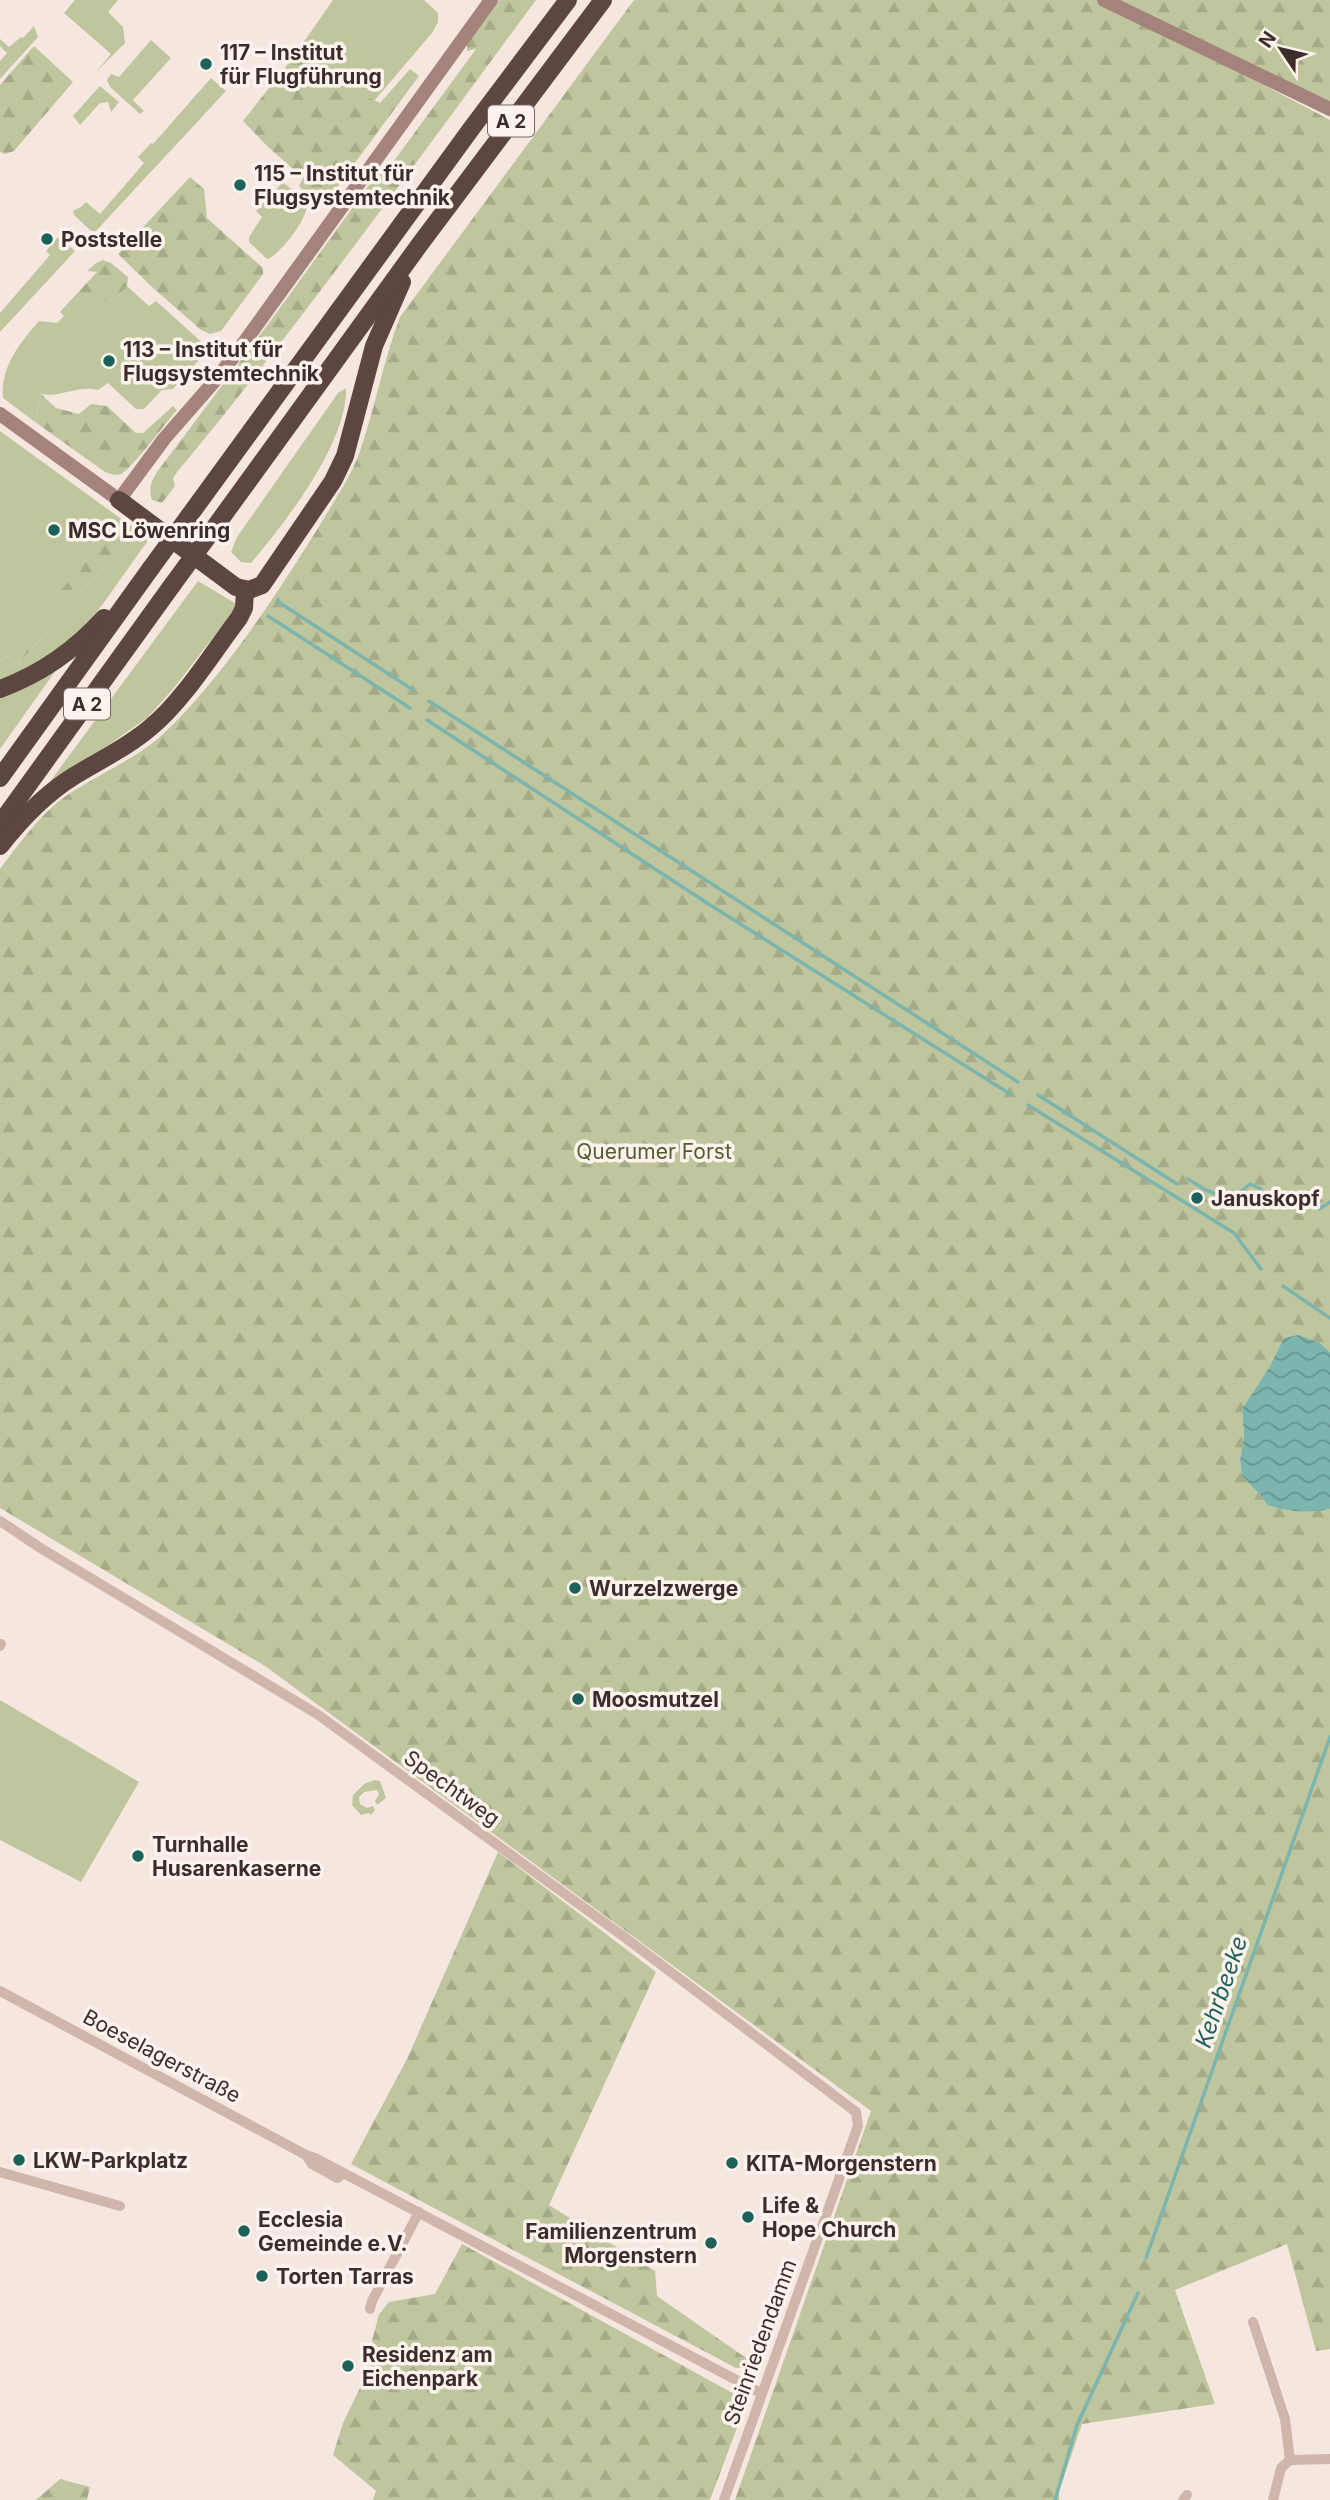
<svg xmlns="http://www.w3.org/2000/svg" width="1330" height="2500" viewBox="0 0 1330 2500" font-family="Inter,sans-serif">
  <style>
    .green { fill: #bfc69e }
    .forest { fill: url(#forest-firs) }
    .water { fill: url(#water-waves) }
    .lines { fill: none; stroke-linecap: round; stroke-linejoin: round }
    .stream { stroke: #7cb5ae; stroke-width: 3.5 }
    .street { stroke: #cfb5aa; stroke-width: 10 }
    .secondary { stroke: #a3837b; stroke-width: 14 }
    .highway { stroke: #5d4540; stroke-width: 18 }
    .highway-bridge { stroke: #5d4540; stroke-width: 18 }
    .poi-dot { fill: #1c615a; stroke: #fcf3ed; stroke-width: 2.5 }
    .labels { text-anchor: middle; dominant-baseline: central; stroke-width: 7; stroke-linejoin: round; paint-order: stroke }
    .shield { fill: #fcf3ed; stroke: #766864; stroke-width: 2 }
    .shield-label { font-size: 19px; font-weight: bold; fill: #3c2d2a }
    .poi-label { font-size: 21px; font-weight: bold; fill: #3c2d2a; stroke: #fcf3ed; text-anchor: start }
    .park-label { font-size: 21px; fill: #525c2c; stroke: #fcf3ed }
    .street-label { font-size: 21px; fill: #3c2d2a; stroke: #fcf3ed }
    .water-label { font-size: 23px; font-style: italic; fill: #1c615a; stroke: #fcf3ed }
  </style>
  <defs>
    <pattern id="forest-firs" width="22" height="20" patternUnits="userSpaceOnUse" patternTransform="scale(1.75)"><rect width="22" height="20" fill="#bfc69e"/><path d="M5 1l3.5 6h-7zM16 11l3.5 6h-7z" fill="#a5aa88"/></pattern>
    <pattern id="water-waves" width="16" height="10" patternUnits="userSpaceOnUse" patternTransform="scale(1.75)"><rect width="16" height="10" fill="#7cb5ae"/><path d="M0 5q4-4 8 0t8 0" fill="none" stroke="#67948e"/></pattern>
  </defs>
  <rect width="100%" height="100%" fill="#f5e7e0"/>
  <g class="green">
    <path d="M75,0H118L108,12L123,27L125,43L96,72L111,54L64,13Z"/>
    <path d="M333,0H424L438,13V22L432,33L374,101L314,72L294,56Z"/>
    <path d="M34,26L38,37L0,79V61L7,53L0,46V39L9,47L21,37L23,38Z"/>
    <path d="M151,40L171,58L133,100L144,111L140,114L110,87L107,80L111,74L119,77Z"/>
    <path d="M211,78L226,91L95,232L90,230L74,215L73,211L81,207L86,202L100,214L144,163L138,157L151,143L153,144Z"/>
    <path d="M100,86L119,102L111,112L108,102L100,103L80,125L73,116Z"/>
    <path d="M283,182C289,188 305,198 306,207C308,218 278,257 267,259L249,242V237L262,217L256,211Z"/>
    <path d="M58,237L75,251L0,332V313L50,255L46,251Z"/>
    <path d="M127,286L149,306L156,301L205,345V353L173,389L162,390L144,409H136L108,383L98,390C76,385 62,398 41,394L35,422L3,398C0,367 20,343 39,321L57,323L64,316L60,312L70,301H114Z"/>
    <path d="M346,388C348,442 285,523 251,563L241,562L231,552L237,537L338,393Z"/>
    <path d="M0,431L149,539L0,749V671L22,660L114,555L56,604L63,606C44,623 24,651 0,660Z"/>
    <path d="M198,581L238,605L174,688L147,718L43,791Z"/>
    <path d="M0,1700L139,1782L81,1882L0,1840Z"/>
    <path d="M375,1780L380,1781L386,1798L377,1805L375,1801L379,1794L377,1790L364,1792L359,1797L360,1804L367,1808L373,1806L375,1810L371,1815L369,1813L361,1815L352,1805L353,1795L364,1784Z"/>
  </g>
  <g class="forest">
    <path d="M499,0H536C419,158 304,319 178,471L173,478L175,486L162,503L152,500C148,490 151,481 157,472L269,323L377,174L391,161L388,169L476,49L467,51V42Z"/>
    <path d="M634,0H1103L1330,120V1352L1320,1343L1284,1339L1270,1366L1242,1409L1244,1437L1240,1460L1242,1476L1262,1497L1267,1505C1287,1512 1310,1514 1330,1509V2349L1316,2351L1287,2244L1175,2290L1215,2404L1082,2424L1059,2491V2500H735L871,2111L265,1666L0,1508V869C18,845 36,820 59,801C90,778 135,760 162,735C220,681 276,596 318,528C332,504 349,480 359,454C375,409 383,361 400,317Z"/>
    <path d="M1111,0H1330V117Z"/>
    <path d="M34,46L73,82L14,151L5,154L0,152V85Z"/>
    <path d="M294,56L314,72L380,103L410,69L419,76L329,198L323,202L314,200L299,186L303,178L267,146L243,121Z"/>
    <path d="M190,177L204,189L207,218L263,268V274L221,331L210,334L201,330L152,287L118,254Z"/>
    <path d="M103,260L111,263L128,277L127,286L114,301H70L97,272L87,271L96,263Z"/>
    <path d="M41,394L56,408L79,414L91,404L107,406L136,433H143L173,406L177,410C166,422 132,469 121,474C115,476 111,474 105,472L35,422Z"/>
    <path d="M111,540L114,555L22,660L0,671V660L9,656L62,606L56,604L53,599L105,541Z"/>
    <path d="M498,1852L656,1972L549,2205L655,2271L657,2296L759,2367L736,2368L351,2164L407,2059Z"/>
    <path d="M462,2244L747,2401L710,2500H373L376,2491L333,2455L343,2423L378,2351L372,2341L379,2314L389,2302L435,2294Z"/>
    <path d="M60,2479L90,2487L87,2500H36Z"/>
  </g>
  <path class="water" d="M1298,1335L1320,1343L1330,1352V1509C1310,1514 1287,1512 1267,1505L1262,1497L1242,1476L1240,1460L1244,1437L1242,1409L1270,1366L1284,1338Z"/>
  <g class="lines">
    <g class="stream">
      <path d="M277,601L413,690"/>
      <path d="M268,616L410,708"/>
      <path d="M429,701L1018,1082"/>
      <path d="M427,720L707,903L1010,1094"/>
      <path d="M1038,1095L1177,1184"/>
      <path d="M1028,1105L1234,1233L1261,1269"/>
      <path d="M1188,1179C1211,1193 1227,1207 1250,1184L1261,1189"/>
      <path d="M1274,1194L1319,1209L1330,1202"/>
      <path d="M1283,1286L1330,1318"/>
      <path d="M1146,2258L1330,1737"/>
      <path d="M1055,2500L1077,2425L1138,2293"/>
    </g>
    <g class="street">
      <path d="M0,1521L42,1549L317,1714L627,1939L856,2112L858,2126L724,2500"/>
      <path d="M0,1646L1,1644"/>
      <path d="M0,1991L306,2155L315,2158L761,2393"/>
      <path d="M306,2155L312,2164L337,2178L340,2176"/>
      <path d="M0,2172L120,2206"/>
      <path d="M370,2309L372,2301L419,2212"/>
      <path d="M1253,2322L1285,2419L1290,2460L1281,2468L1273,2500"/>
      <path d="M1290,2460L1330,2459"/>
      <path d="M1183,2500L1187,2495"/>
    </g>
    <g class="secondary">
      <path d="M1104,0L1330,109"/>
      <path d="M0,414L119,500L164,439L212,384L235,355L491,0"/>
    </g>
    <g class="highway">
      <path d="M119,500L236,587L249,590L262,585L333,481L345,456L374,346L402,282"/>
      <path d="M189,516L471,129L568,0"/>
      <path d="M212,531L420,244L603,0"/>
      <path d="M0,689C41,674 74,651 104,618"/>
      <path d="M0,778L151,568"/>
      <path d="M0,824L173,584"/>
      <path d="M0,846C21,819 45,794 74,776C100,760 128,747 151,727C183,701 213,652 239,618L244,608L245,590"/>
    </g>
    <g class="highway-bridge">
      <path d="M151,568L189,516"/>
      <path d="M173,584L212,531"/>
    </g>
  </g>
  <g class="poi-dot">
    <circle cx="206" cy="64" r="7"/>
    <circle cx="240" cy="185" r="7"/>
    <circle cx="47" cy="239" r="7"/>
    <circle cx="109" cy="361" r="7"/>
    <circle cx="54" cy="530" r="7"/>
    <circle cx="1197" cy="1198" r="7"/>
    <circle cx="575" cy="1588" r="7"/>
    <circle cx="578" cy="1699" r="7"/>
    <circle cx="138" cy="1856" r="7"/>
    <circle cx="19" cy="2160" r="7"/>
    <circle cx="732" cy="2163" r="7"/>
    <circle cx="748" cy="2217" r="7"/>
    <circle cx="244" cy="2231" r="7"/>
    <circle cx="711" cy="2243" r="7"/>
    <circle cx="262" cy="2276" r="7"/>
    <circle cx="348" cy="2366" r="7"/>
  </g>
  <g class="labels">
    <g class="shield">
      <rect x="488" y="105.5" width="46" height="31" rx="5"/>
      <rect x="64" y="688.5" width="46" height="31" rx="5"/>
    </g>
    <g class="shield-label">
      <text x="511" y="121">A 2</text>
      <text x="87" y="704">A 2</text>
    </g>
    <g class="poi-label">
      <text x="220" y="52">117 – Institut<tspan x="220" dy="24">für Flugführung</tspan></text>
      <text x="254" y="173">115 – Institut für<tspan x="254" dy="24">Flugsystemtechnik</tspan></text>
      <text x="61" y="239">Poststelle</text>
      <text x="123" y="349">113 – Institut für<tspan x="123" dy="24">Flugsystemtechnik</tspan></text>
      <text x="68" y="530">MSC Löwenring</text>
      <text x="1211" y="1198">Januskopf</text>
      <text x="589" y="1588">Wurzelzwerge</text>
      <text x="592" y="1699">Moosmutzel</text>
      <text x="152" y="1844">Turnhalle<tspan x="152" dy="24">Husarenkaserne</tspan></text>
      <text x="33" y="2160">LKW-Parkplatz</text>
      <text x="746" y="2163">KITA-Morgenstern</text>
      <text x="762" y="2205">Life &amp;<tspan x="762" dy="24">Hope Church</tspan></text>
      <text x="258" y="2219">Ecclesia<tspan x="258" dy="24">Gemeinde e.V.</tspan></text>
      <text x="697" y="2231" text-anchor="end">Familienzentrum<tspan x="697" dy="24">Morgenstern</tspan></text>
      <text x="276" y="2276">Torten Tarras</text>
      <text x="362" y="2354">Residenz am<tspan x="362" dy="24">Eichenpark</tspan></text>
    </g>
    <g class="park-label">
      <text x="654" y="1151">Querumer Forst</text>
    </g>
    <g class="street-label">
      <text transform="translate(452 1788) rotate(36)">Spechtweg</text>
      <text transform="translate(162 2056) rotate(28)">Boeselagerstraße</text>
      <text transform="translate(760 2342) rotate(-70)">Steinriedendamm</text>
    </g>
    <g class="water-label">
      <text transform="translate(1221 1992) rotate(-71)">Kehrbeeke</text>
    </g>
  </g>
  <g transform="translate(1281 49) rotate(305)" stroke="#fcf3ed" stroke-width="5" paint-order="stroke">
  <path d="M0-5L12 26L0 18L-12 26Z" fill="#3c2d2a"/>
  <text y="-10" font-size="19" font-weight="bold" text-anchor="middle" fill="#3c2d2a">N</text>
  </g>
</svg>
